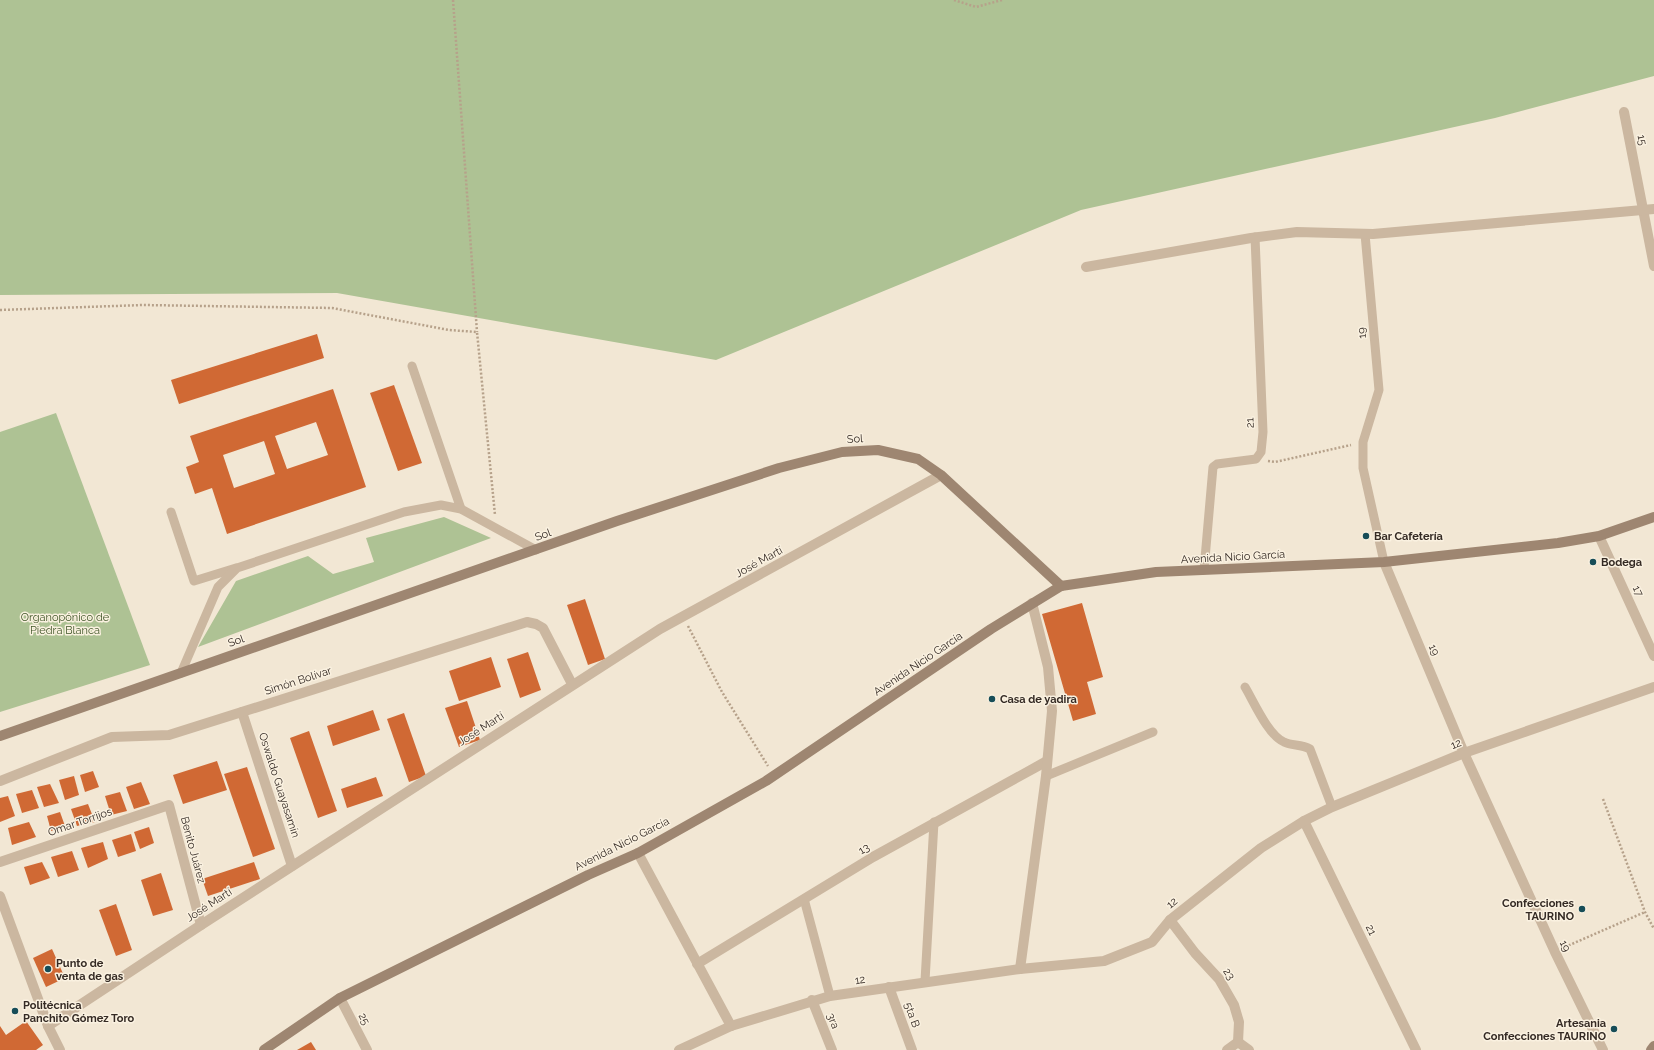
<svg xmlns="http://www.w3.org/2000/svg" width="1654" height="1050" viewBox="0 0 1654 1050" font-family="Raleway,sans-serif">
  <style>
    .green { fill: #aec294 }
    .building { fill: #d06934; fill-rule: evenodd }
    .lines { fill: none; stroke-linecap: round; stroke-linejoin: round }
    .path { stroke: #b6a18a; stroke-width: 2.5; stroke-dasharray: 2 2; stroke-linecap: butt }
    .lane { stroke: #cbb7a0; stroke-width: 9 }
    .street { stroke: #cbb7a0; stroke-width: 10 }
    .secondary { stroke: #9e8671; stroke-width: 10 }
    .poi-dot { fill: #174d58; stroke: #faf1e0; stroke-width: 1.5 }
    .labels { text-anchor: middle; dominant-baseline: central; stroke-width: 3; stroke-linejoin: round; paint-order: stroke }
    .street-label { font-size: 11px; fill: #342a24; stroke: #faf1e0 }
    .poi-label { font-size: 11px; font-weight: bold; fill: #342a24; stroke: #faf1e0; text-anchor: start }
    .park-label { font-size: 11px; fill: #3e5426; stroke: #faf1e0 }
  </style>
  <rect width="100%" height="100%" fill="#f2e7d4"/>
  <g class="green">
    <path d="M0,0H1654V76L1495,118L1081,210L716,360L337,293L0,295Z"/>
    <path d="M56,413L150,665L0,712V432Z"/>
    <path d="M444,517L491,538L198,647L236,581L308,556L333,574L374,562L366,538Z"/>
  </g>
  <g class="building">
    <path d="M317,334L324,358L179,404L171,380Z"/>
    <path d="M394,385L422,463L398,471L370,393Z"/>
    <path d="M333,389L366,487L227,534L212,488L195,494L186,467L199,462L190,436ZM316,422L328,455L287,469L275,436ZM264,441L275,474L234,488L223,455Z"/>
    <path d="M585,599L605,659L588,665L567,605Z"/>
    <path d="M1082,603L1103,677L1087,682L1096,714L1073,721L1042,614Z"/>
    <path d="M528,652L541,690L520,698L507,659Z"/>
    <path d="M491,657L501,687L459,701L449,671Z"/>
    <path d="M467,701L480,740L459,747L445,708Z"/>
    <path d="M373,710L380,730L333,746L327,726Z"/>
    <path d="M404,713L426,776L409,782L387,719Z"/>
    <path d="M309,731L337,811L318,818L290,738Z"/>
    <path d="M217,761L227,790L183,804L173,775Z"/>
    <path d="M247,767L275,849L253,857L224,774Z"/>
    <path d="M93,771L99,787L85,792L80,775Z"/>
    <path d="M74,776L79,795L65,800L59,780Z"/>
    <path d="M376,777L383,796L347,808L341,789Z"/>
    <path d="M141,782L150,804L134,809L126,787Z"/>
    <path d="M50,784L59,803L44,807L37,787Z"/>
    <path d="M32,790L39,808L22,813L16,794Z"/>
    <path d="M120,792L127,811L111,815L105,796Z"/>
    <path d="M8,796L15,816L0,822V798Z"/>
    <path d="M88,804L95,822L77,826L71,809Z"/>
    <path d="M60,812L65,826L51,831L47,816Z"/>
    <path d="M29,822L36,837L12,845L8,828Z"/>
    <path d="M149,827L154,843L140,849L134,832Z"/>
    <path d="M131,834L136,851L118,857L112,840Z"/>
    <path d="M103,842L108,859L88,868L81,848Z"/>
    <path d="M72,851L79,870L58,877L51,857Z"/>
    <path d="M42,862L50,878L30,885L24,867Z"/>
    <path d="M254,862L260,879L208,896L202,879Z"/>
    <path d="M161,873L173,910L153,916L141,880Z"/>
    <path d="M116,904L132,950L116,956L99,910Z"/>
    <path d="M52,949L65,978L46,987L33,958Z"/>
    <path d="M26,1021L43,1045L36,1050H0V1026L6,1035Z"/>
    <path d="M311,1042L316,1050H297Z"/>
  </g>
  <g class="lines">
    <g class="path">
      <path d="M453,0L477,332"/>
      <path d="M954,0L976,7L1002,0"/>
      <path d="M0,310L143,305L332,308L449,330L477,332L495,515"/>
      <path d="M1268,461L1275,462L1351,445"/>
      <path d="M688,626L722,692L768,766"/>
      <path d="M1603,799L1645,912L1654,929"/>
      <path d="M1565,947L1645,912"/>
    </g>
    <g class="lane">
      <path d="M1365,234L1379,390L1363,442V468L1384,562"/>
      <path d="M412,366L461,509"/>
      <path d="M171,512L194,581L236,568"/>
      <path d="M1204,570L1213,467L1217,464L1256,459L1261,452L1263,432L1255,237"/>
      <path d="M181,673L218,587L237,568L404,512L441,505L461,509L536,550"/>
      <path d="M1245,687C1254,702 1268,735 1284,742C1292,746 1301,744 1310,749L1332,807"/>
      <path d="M1046,776L1153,732"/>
      <path d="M804,899L830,996"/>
      <path d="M925,981L934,822"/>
    </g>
    <g class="street">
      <path d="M1624,112L1654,266"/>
      <path d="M1086,267L1251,238L1297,232L1373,234L1654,209"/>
      <path d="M1599,536L1654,656"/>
      <path d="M1384,562L1464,753L1555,952L1603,1050"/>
      <path d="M242,712L292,866"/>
      <path d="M0,781L112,737L169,735L527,622L536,624L543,628L572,684"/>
      <path d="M1304,821L1416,1050"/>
      <path d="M638,853L731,1026"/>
      <path d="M0,862L169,805L201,925"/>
      <path d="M0,896L48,1026L60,1050"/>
      <path d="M1170,920L1195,953L1219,979L1234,1005L1239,1022L1238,1042"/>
      <path d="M697,964L873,857L1047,761"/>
      <path d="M1020,969L1046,776L1052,711L1048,667L1032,603"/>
      <path d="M889,987L912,1050"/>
      <path d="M340,998L367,1050"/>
      <path d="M812,1000L832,1050"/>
      <path d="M48,1026L201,925L660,629L941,475"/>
      <path d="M1238,1042L1249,1050"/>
      <path d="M679,1050L731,1026L830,996L1020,969L1104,961L1152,942L1170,920L1261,848L1304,821L1332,807L1464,753L1654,687"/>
      <path d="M1227,1050L1238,1042"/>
    </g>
    <g class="secondary">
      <path d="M0,736L617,521L779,468L842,452L878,450L918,459L941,475L1061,586"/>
      <path d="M264,1050L340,998L588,875L638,853L766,781L991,629L1061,586L1156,572L1384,562L1558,543L1599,536L1654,517"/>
      <path d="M1651,1050L1654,1046"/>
    </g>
  </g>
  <g class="poi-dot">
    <circle cx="1366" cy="536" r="4"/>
    <circle cx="1593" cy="562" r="4"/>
    <circle cx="992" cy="699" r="4"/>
    <circle cx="1582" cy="909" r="4"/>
    <circle cx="48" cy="969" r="4"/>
    <circle cx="15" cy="1011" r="4"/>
    <circle cx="1614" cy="1029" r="4"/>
  </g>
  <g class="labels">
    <g class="street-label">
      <text transform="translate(1642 140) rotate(79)">15</text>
      <text transform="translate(1362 333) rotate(-95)">19</text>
      <text transform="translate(1250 423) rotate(-92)">21</text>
      <text transform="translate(855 439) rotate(-3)">Sol</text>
      <text transform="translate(543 535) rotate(-20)">Sol</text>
      <text transform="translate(1233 557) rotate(-3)">Avenida Nicio García</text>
      <text transform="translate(759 562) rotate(-29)">José Martí</text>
      <text transform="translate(1638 591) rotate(65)">17</text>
      <text transform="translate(236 641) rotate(-19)">Sol</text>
      <text transform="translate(1434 650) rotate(67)">19</text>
      <text transform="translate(918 664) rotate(-34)">Avenida Nicio García</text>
      <text transform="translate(298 681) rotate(-18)">Simón Bolívar</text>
      <text transform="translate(481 729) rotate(-33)">José Martí</text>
      <text transform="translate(1456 744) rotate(-21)">12</text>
      <text transform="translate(279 785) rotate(72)">Oswaldo Guayasamín</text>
      <text transform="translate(80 822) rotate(-19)">Omar Torrijos</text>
      <text transform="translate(622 844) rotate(-27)">Avenida Nicio García</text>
      <text transform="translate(864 849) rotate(-31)">13</text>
      <text transform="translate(193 850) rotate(75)">Benito Juárez</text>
      <text transform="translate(1172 903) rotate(-39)">12</text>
      <text transform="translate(209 905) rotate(-33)">José Martí</text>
      <text transform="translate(1371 930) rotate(64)">21</text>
      <text transform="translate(1565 946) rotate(65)">19</text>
      <text transform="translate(1229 974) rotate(55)">23</text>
      <text transform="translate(860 980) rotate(-9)">12</text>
      <text transform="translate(912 1015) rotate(70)">5ta B</text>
      <text transform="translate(364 1019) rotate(62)">25</text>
      <text transform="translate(833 1021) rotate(68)">3ra</text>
    </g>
    <g class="poi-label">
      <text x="1374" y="536">Bar Cafetería</text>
      <text x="1601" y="562">Bodega</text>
      <text x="1000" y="699">Casa de yadira</text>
      <text x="1574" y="903" text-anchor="end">Confecciones<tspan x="1574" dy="13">TAURINO</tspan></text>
      <text x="56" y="963">Punto de<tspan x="56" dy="13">venta de gas</tspan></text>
      <text x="23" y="1005">Politécnica<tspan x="23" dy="13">Panchito Gómez Toro</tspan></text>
      <text x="1606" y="1023" text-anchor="end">Artesania<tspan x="1606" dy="13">Confecciones TAURINO</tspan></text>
    </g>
    <g class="park-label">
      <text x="65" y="617">Organopónico de<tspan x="65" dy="13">Piedra Blanca</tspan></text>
    </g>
  </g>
</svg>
